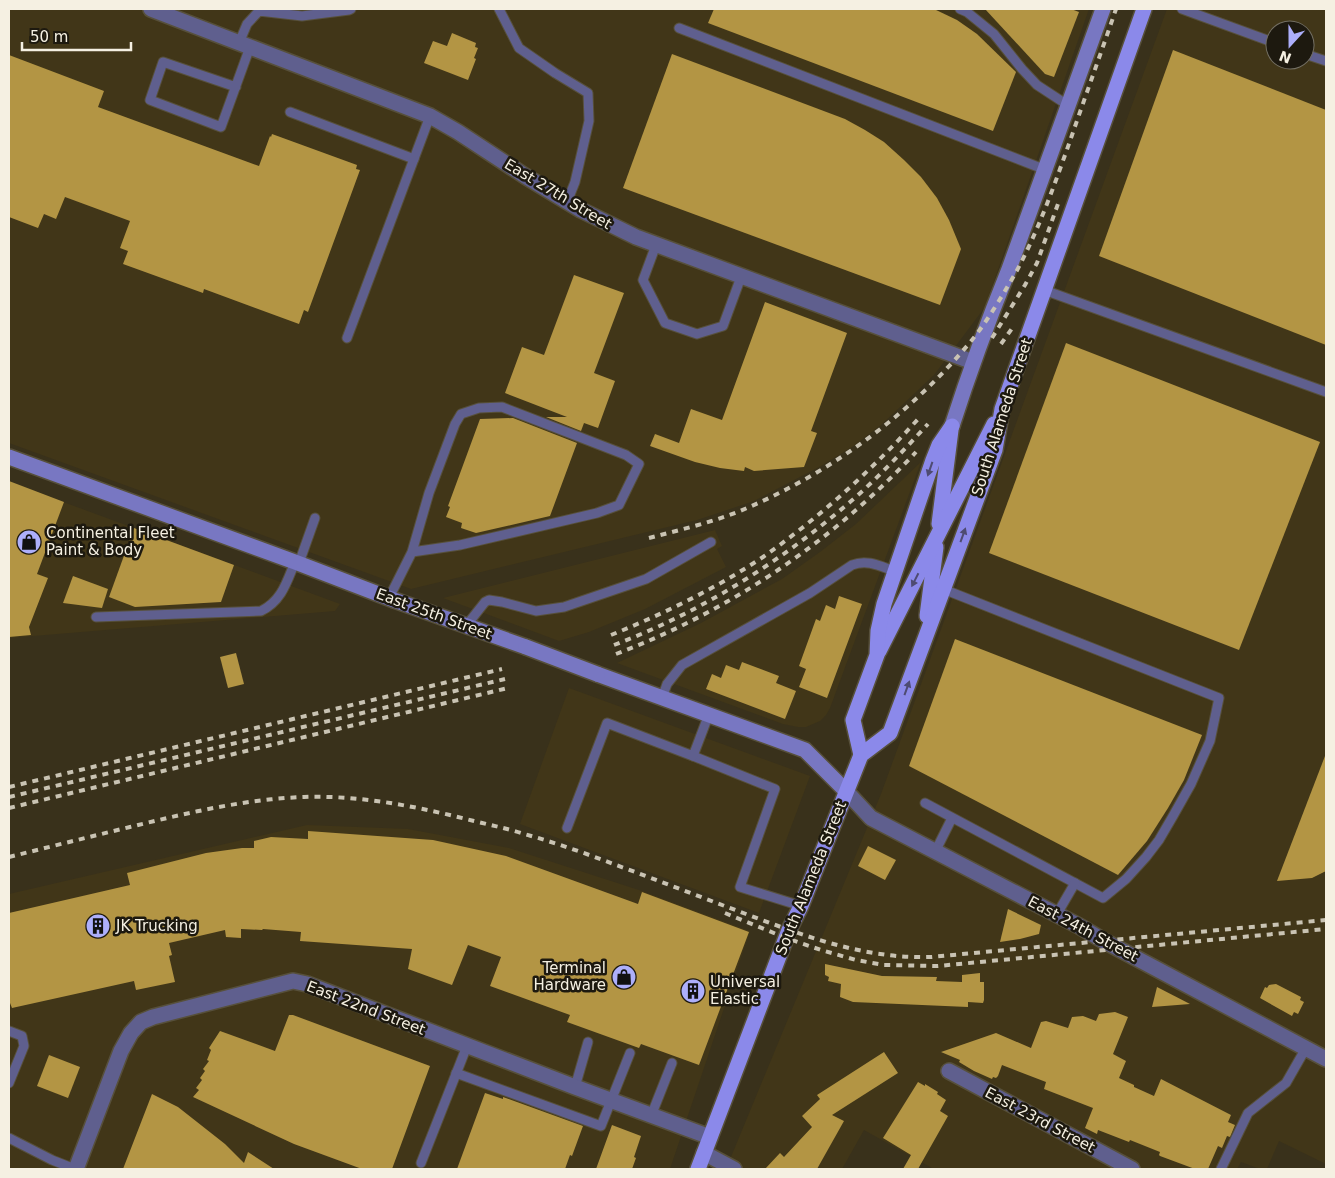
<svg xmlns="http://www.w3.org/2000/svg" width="1335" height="1178" viewBox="0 0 1335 1178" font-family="'DejaVu Sans',sans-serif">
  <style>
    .built { fill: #413618; fill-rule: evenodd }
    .building { fill: #b39544 }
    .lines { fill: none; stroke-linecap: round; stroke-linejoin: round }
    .lane-casing { stroke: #57503b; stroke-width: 11 }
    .street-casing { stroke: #57503b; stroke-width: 18 }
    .secondary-casing { stroke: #57503b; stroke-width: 18 }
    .primary-casing { stroke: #57503b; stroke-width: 18 }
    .lane { stroke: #5f5f8e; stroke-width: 9 }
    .street { stroke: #5f5f8e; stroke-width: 15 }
    .secondary { stroke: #7877c2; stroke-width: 15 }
    .primary { stroke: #8b89ea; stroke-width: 15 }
    .rail { stroke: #c9c3b3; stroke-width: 4; stroke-dasharray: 6 6; stroke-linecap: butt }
    .secondary-bridge-casing { stroke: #57503b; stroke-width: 18; stroke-linecap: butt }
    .secondary-bridge { stroke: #7877c2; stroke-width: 15 }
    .oneway { fill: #4e4b72 }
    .labels { text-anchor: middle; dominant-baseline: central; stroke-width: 5; stroke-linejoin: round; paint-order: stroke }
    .street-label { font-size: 15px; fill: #f5f0e2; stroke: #1d190f }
    .poi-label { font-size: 15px; fill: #f5f0e2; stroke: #1d190f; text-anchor: start }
  </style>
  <rect width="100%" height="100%" fill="#39311b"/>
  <g class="built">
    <path d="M9,9H1089L985,307L934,375L881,425L852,447L821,466L754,501L697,520L411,589L9,443Z"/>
    <path d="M1167,9H1326V1164L1279,1141L1267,1169H1260L1241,1162L1237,1169H932V1168L864,1130L842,1169H726L881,794ZM1275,30H1305V60H1275Z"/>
    <path d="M921,462L830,708L826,715L820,721L806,727H798L783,724L617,663L701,623L782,579L820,552L856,524Z"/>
    <path d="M9,482L340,604L335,611L9,638Z"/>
    <path d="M715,530L722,546L717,549L726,567L645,609L589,632L559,641L443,598Z"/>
    <path d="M569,688L810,776L759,913L520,824Z"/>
    <path d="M307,825L408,829L509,848L642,891L750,931L670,1169H9V894Z"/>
  </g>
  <g class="building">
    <path d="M714,9H934L957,20L977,34L1016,72L993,131L708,23Z"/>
    <path d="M985,9H1071L1079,12L1054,77L1045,74Z"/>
    <path d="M452,33L476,43L475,47L478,48L474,58L476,59L468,80L424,63L433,41L447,46Z"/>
    <path d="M1173,50L1326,110V345L1099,256Z"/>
    <path d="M672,54L845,119L865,130L884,142L904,160L921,177L937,198L949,220L961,249L940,305L623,188Z"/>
    <path d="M9,55L104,91L98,107L259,166L270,136L271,137L272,134L357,165L356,169L360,170L308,312L304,310L299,324L204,289L203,293L123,264L128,251L120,248L130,221L65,197L56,219L44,214L38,228L9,217Z"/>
    <path d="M574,275L624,293L594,373L615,381L598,428L584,423L581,431L546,417H567L505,393L522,347L544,355Z"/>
    <path d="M765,302L847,333L811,431L817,433L804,467L754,471L745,467L744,471L720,468L695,462L650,446L655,434L679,443L691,409L722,420Z"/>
    <path d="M1066,343L1320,442L1239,650L989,553Z"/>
    <path d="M513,418L577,443L550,516L476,533L461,528L462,523L446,517L450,507L448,506L480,419Z"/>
    <path d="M9,481L64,502L37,574L48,578L29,627L31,635L9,637Z"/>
    <path d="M134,528L234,565L221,602L135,607L109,597Z"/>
    <path d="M73,576L108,589L102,608L63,603Z"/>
    <path d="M839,596L862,604L827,698L799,687L806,669L799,666L816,619L820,621L826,605L835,609Z"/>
    <path d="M955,639L1202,735L1184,780L1168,808L1147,841L1118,875L909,766Z"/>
    <path d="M236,653L244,684L228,688L220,657Z"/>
    <path d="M742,662L779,676L776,683L796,691L785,719L706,689L712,674L721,678L726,665L739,670Z"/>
    <path d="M1325,756L1326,871L1312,878L1277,881Z"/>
    <path d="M308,831L433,840L506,856L638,904L642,892L749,932L699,1065L641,1044L639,1048L567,1022L570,1015L490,986L501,957L468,945L452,985L408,969L412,949L300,941L301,932L263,929L262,930L241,929V938L226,937L225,930L169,943L172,955L169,956L175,982L136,990L134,981L12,1008L10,1003H9V913L130,885L127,873L206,853L242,848H254V841L271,837L308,839Z"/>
    <path d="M868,846L896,860L885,880L858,866Z"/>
    <path d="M1008,909L1041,925L1039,934L1020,939L1000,942Z"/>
    <path d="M825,964L882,976L937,977L936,981L962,982V975L980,973V982H984V1000L983,1003L968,1002V1007L853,1002L840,997L841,984L828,981L829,977L825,975Z"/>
    <path d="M1276,984L1301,997L1300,1000L1304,1002L1298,1014L1294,1012L1292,1016L1260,998L1265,987L1267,988L1269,985Z"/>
    <path d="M1157,987L1190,1004L1152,1007Z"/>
    <path d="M1115,1012L1128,1017L1113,1054L1126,1061L1119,1078L1134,1085V1087L1154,1096L1161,1079L1231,1115L1228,1122L1235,1125L1230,1137L1227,1136L1222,1148L1218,1146L1208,1169H1195L1160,1156L1159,1155L1160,1152L1130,1140L1129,1142L1098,1130L1097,1134L1085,1128L1093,1108L1044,1089L1046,1082L1002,1065L998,1076L996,1078L993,1077L992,1079L974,1071L959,1062L960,1060L941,1052L996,1033L1031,1048L1041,1022L1046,1021L1068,1028L1072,1017L1083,1016L1096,1021L1099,1014Z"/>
    <path d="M289,1015H293L430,1066L392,1169H362L294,1144L193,1097L199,1090L196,1088L202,1080L200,1078L205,1071L203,1069L209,1061L207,1060L211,1050L209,1048L220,1031L275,1051Z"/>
    <path d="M884,1052L898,1073L832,1115L844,1121L817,1169H798L795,1168L797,1169H765L780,1153L784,1157L812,1127L802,1116L820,1099L817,1095Z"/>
    <path d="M49,1055L80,1067L68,1098L37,1086Z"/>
    <path d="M918,1082L925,1086V1084L938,1092L937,1094L946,1100L940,1111L948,1116L918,1169H903L911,1155L883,1138Z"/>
    <path d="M485,1093L503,1099V1097L583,1126L572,1156L570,1155L565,1169H457Z"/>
    <path d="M152,1094L178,1107L225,1144L244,1163L248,1152L274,1169H123Z"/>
    <path d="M612,1125L641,1136L634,1157L636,1158L632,1169H596Z"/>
  </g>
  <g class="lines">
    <defs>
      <g id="lane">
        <path d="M499,9L519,48L555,73L588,93L589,121L575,182L567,202"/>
        <path d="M960,9L967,12L994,34L1022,69L1037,85L1069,106"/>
        <path d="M1182,9L1275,43"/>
        <path d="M679,28L1046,170"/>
        <path d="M239,43L247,24L259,11L302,16L349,10L351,9"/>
        <path d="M1305,54L1326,61"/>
        <path d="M236,87L163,62L150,100L221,127L250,47"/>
        <path d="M290,112L414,159"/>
        <path d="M656,245L643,280L665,323L697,334L723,326L741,277"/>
        <path d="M1044,290L1326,392"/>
        <path d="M347,338L430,116"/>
        <path d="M299,563L315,518"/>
        <path d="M389,598L412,552L429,493L455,424L461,414L479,408L502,407L626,455L639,464L619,505L597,513L460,545L412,552"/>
        <path d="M96,617L261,611C282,601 287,581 295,562"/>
        <path d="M466,626L485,602L489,600L502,602L536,611L564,607L646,579L711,542"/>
        <path d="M662,698L667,684L682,665L810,593L852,565C867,559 880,566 894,571"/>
        <path d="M693,756L775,789L740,887L801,906"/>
        <path d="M925,803L1103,898L1126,879L1146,857L1159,840L1173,816L1191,784L1210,741L1219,698L943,589"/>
        <path d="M567,828L607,723L693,756L709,714"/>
        <path d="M935,852L952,818"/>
        <path d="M1057,914L1075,883"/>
        <path d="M9,1031L22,1036L24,1046L9,1083"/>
        <path d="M456,1073L601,1126L630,1053"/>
        <path d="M575,1087L588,1042"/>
        <path d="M651,1116L672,1063"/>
        <path d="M9,1138L52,1160L75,1169"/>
        <path d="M421,1163L467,1046"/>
        <path d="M1221,1169L1248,1113L1286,1083L1306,1048"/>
      </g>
      <g id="street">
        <path d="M151,9L430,116L458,132L525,176L581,210L636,237L973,362"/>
        <path d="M846,791L871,818L1079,926L1104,941L1326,1059"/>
        <path d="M949,1071L1132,1169"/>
        <path d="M704,1153L734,1169"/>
        <path d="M76,1169L121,1051L131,1033L141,1022L153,1017L293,981L307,984L575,1087L710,1137"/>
      </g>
      <g id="secondary">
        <path d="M952,426C969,373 988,321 1009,269L1103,9"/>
        <path d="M9,457L295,562L394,600L526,647"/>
        <path d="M597,674L805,750L846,791"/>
      </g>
      <g id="primary">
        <path d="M939,524L951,430"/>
        <path d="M927,616L936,547"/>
        <path d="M879,651L994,424"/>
        <path d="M861,755L853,720L877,655L878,631L884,604L933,460L939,445L952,426"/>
        <path d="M698,1169L789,930L801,906L861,755L890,733L995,450L1002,409L1144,9"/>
      </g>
    </defs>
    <use href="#lane" class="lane-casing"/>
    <use href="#street" class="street-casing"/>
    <use href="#secondary" class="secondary-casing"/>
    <use href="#primary" class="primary-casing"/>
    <use href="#lane" class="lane"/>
    <use href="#street" class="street"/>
    <use href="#secondary" class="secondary"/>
    <use href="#primary" class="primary"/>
    <g class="rail">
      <path d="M992,338L1025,285L1037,263L1059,201"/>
      <path d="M1001,344L1013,327"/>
      <path d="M649,538C679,530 710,523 740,511C829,474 910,415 972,340C988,320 1002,296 1015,274C1038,232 1054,186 1070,141C1085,97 1101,53 1116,9"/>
      <path d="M611,635C663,614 715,589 763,557C820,517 872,470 919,418"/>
      <path d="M614,645C701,612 779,563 850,502C878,478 903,451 928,424"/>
      <path d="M616,654C730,611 833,541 916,452"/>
      <path d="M9,787L502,669"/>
      <path d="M9,797L505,679"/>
      <path d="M9,808L508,688"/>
      <path d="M9,857C49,847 89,837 130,827C187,813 245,799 304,797C362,795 419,807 474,821C490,825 505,828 521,833C553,842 585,853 616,865C660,881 703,898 746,914C807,937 865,959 931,957L1326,920"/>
      <path d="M725,913L786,938L821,950L856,960L884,965L938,966L1326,929"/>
    </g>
    <defs>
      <path id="secondary-bridge" d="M526,647L597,674"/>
    </defs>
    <use href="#secondary-bridge" class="secondary-bridge-casing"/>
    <use href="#secondary-bridge" class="secondary-bridge"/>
  </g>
  <defs><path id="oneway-solid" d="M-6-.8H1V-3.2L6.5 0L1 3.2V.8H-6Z" transform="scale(1.25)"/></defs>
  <g class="oneway">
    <use href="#oneway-solid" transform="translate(930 469) rotate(109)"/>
    <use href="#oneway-solid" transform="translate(963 535) rotate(-70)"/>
    <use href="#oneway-solid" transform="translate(915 580) rotate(117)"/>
    <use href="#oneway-solid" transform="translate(907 688) rotate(-70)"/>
  </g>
  <defs>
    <symbol id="shop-disc" viewBox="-11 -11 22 22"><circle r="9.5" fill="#adaffb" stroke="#1d190f"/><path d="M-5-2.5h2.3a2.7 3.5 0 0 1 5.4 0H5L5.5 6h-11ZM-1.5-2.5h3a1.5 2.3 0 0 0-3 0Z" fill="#111"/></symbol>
    <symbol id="building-disc" viewBox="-11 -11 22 22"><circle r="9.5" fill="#adaffb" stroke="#1d190f"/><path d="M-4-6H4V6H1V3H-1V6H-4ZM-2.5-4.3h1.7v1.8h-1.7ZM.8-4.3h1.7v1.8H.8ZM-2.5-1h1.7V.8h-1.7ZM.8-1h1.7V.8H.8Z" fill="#111"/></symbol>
  </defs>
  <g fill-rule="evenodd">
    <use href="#shop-disc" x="15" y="528" width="28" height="28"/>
    <use href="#building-disc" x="84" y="912" width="28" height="28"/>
    <use href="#shop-disc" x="610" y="963" width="28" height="28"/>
    <use href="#building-disc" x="679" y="977" width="28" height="28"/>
  </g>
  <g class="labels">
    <g class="street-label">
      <text transform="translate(558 194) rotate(31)">East 27th Street</text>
      <text transform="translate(1002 417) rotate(-72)">South Alameda Street</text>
      <text transform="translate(434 614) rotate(20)">East 25th Street</text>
      <text transform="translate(811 878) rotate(-68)">South Alameda Street</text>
      <text transform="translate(1083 929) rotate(28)">East 24th Street</text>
      <text transform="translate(366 1008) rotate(21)">East 22nd Street</text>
      <text transform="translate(1040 1120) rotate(28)">East 23rd Street</text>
    </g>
    <g class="poi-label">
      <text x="46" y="533">Continental Fleet<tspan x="46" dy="17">Paint &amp; Body</tspan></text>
      <text x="116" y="926">JK Trucking</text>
      <text x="606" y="968" text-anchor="end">Terminal<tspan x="606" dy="17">Hardware</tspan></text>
      <text x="710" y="982">Universal<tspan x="710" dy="17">Elastic</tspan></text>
    </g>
  </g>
  <rect width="1335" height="1178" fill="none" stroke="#f5f0e2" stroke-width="20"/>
  <g transform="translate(1290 45) rotate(201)"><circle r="24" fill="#1d190f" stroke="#736f63"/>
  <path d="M0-4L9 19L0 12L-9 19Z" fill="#adaffb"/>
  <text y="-8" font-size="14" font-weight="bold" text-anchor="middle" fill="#f5f0e2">N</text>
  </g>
  <path d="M22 42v8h109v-8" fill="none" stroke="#f5f0e2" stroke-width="2.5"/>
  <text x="30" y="42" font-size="15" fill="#f5f0e2" stroke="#1d190f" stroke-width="4" paint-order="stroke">50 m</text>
</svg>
